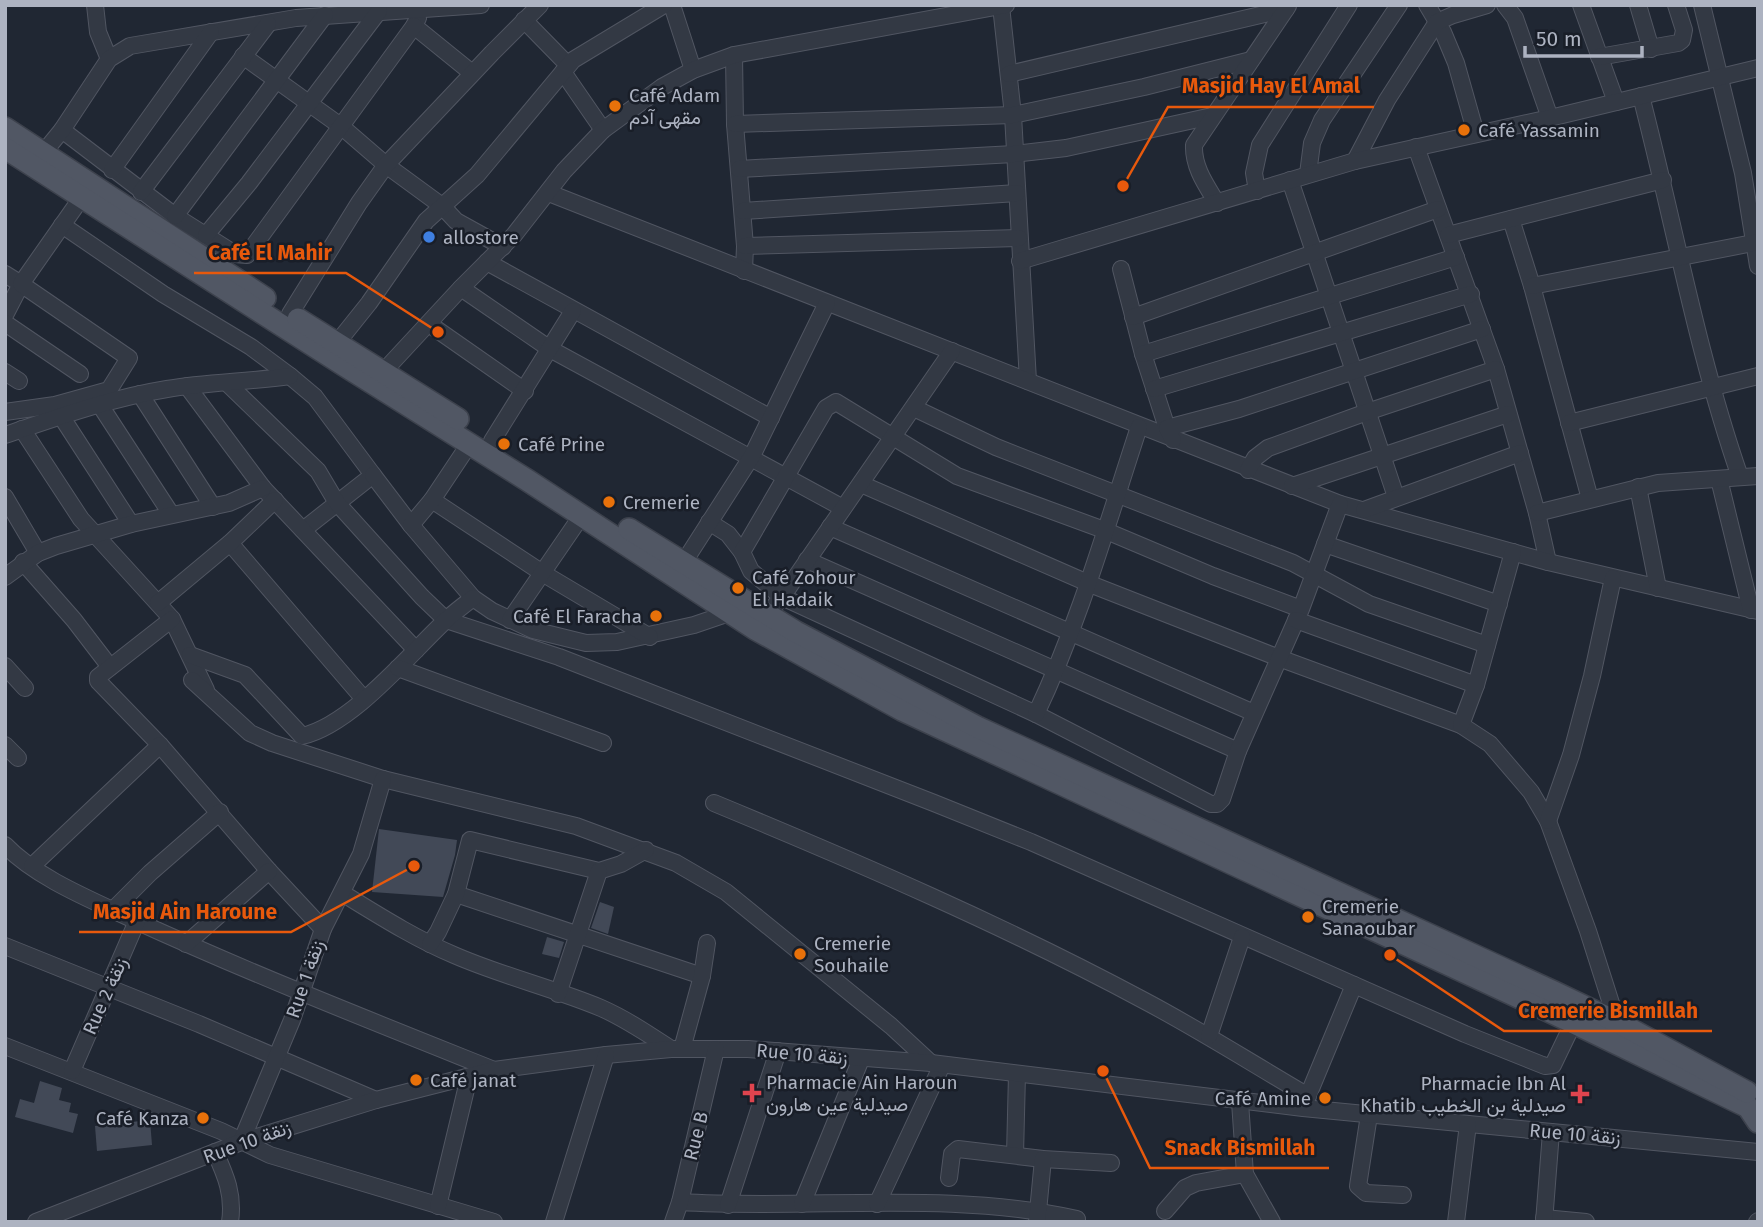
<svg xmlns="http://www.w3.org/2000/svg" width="1763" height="1227" viewBox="0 0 1763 1227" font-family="'Fira Sans',Vazirmatn,sans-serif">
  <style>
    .building { fill: #424957 }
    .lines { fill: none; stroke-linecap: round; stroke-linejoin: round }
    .minor-casing { stroke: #515662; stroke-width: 18 }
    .major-casing { stroke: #3d424d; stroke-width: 24 }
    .minor { stroke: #333944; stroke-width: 16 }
    .major { stroke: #515764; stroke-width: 21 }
    .food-dot { fill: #e8710a; stroke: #191e28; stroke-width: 2.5 }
    .shop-dot { fill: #3f7fe0; stroke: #191e28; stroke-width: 2.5 }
    .health-dot { fill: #e0444e; stroke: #191e28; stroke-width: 2.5 }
    .labels { text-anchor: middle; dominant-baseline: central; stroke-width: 5; stroke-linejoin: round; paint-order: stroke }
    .poi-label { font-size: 19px; fill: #adb3c1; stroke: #191e28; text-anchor: start }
    .street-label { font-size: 19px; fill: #adb3c1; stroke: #191e28 }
    .leader { fill: none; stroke: #e8590c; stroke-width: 2.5 }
    .callout-dot { fill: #e8590c; stroke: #191e28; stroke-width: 2.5 }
    .callout-label { font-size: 21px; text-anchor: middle; font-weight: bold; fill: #e8590c; stroke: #191e28; stroke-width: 5; stroke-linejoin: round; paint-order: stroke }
  </style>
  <rect width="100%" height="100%" fill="#202733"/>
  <g class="building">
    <path d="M379,829L457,840L455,855L443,897L372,892Z"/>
    <path d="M600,902L614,907L608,934L591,928Z"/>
    <path d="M547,937L564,942L559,958L542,954Z"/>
    <path d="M40,1081L62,1088L59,1100L71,1103L69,1112L78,1114L73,1133L15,1117L20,1099L34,1103Z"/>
    <path d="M150,1120L152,1145L97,1151L95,1126Z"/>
  </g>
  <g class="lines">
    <defs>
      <g id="minor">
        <path d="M95,5L98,32L109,59"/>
        <path d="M672,5L693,70"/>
        <path d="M1427,5L1443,32L1456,63L1476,134"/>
        <path d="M1505,5L1515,18L1550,118"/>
        <path d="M1581,5L1616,102"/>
        <path d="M1638,5L1651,49"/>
        <path d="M1702,5L1743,173L1758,266"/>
        <path d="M1001,6L1013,115L1028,381"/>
        <path d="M418,18L414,26L472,73"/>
        <path d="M524,20L568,65"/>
        <path d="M734,55L735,124L745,246L744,271"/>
        <path d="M243,56L342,127L386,165L442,206L456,221L503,247"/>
        <path d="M1599,57L1678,43L1682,40L1684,30L1676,5"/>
        <path d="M563,72L603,130"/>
        <path d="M1009,74L1286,9"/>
        <path d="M1641,96C1674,223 1697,353 1740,477"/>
        <path d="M735,124L1013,115L1144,87L1251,60"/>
        <path d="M62,130L175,216L235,254L247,255L414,26"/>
        <path d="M1416,147L1496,369L1537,513L1548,562"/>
        <path d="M44,152L62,130L109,59L130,46L296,18L481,5"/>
        <path d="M1355,161L1387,100L1437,22L1453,15L1487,5"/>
        <path d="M739,169L1014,154L1066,148L1212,116"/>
        <path d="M112,170L211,32"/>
        <path d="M1308,174L1312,143L1322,120L1399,5"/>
        <path d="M1290,180L1396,497"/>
        <path d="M1257,191L1254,173L1260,145L1349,5"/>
        <path d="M141,192L268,24"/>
        <path d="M549,193L1340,504L1548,562L1758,611"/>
        <path d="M1217,203C1206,185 1193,167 1194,145L1288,6"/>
        <path d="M743,211L1017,193"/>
        <path d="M175,216L325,15"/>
        <path d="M1511,219L1532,286L1590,499"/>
        <path d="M62,225L163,294L251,347L290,376L315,397L373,475L303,530"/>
        <path d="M206,235L249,183L379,11"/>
        <path d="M1448,235L1663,180"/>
        <path d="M745,246L1019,238"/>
        <path d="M1020,261L1355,161L1550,118L1758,68"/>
        <path d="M487,262L771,418"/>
        <path d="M1121,269L1143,354L1167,428"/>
        <path d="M5,274L21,284L5,315"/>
        <path d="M1532,286L1758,242"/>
        <path d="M461,288L550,349L843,508"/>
        <path d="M290,314L359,203L386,165L492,53L540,5"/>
        <path d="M1133,317L1438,209"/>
        <path d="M5,323L80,374"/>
        <path d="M429,324L525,391"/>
        <path d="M337,343L369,303L426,221L477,175L573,60L664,5"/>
        <path d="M1143,354L1456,257"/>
        <path d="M384,371L461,288L514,235L564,171L603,130L662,87L693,70L734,55L1006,5"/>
        <path d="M5,372L19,381"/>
        <path d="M227,383L318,471L337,503L422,597L446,620L559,657L934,803L1031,842L1465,1034L1545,1066L1553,1065L1578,1013"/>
        <path d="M187,386L263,488L416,650"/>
        <path d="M1154,389L1471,294"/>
        <path d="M140,394L213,507"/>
        <path d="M100,405L171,514"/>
        <path d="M914,408L996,447L1293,563L1369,604L1487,645"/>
        <path d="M5,412L55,405L109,390L129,358L21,284L82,197"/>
        <path d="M61,416L131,524"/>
        <path d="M1569,423L1758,376"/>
        <path d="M22,429L81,519L172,619L206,690"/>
        <path d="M5,435C58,417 111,398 167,389C207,382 249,382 290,376"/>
        <path d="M1173,440L1167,428L1239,409L1482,329"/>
        <path d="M492,441L573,311"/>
        <path d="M1248,470L1255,458L1268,448L1367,412L1496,369"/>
        <path d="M373,475L411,525L473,598L492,611L533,630L586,643L617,642L694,625L738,610"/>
        <path d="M1719,479L1751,610"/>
        <path d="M861,484L1090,584L1279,658L1461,725L1490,744L1531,792L1548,821L1588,931L1617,1022"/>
        <path d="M1292,486L1508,414"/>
        <path d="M1638,487L1658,588"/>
        <path d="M5,497L38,553"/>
        <path d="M432,500L544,574L650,637"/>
        <path d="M1364,510L1520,453"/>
        <path d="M1537,513L1658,483L1758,476"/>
        <path d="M709,522L728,534L742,552"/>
        <path d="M411,525L432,500L470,443"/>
        <path d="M830,527L1254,713"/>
        <path d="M230,543L363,698"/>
        <path d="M1325,544L1499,604"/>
        <path d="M807,560L1238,751"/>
        <path d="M23,562L74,620L110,667"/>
        <path d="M684,562L752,456L827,303"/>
        <path d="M5,577L38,553L56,546L131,524L229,503L263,488"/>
        <path d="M158,603L230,543L275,500"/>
        <path d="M1301,609L1213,576L1104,530L957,476L836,402L826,408L742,552L751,571L782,597L1036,714L1211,804H1217L1222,799L1238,751L1301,609L1340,504"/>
        <path d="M172,619L98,677V681L160,745L269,871L323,929"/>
        <path d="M510,620L582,515"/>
        <path d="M1296,620L1476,685"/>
        <path d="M760,623L782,597L952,351"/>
        <path d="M190,655L245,675L302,736C351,725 407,657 444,622C453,613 463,606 473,598"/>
        <path d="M5,666L25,688"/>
        <path d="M398,668L603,743"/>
        <path d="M192,680L250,733L272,743L383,779L576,826L676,863L726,892L891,1026L931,1063"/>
        <path d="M1036,714C1080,621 1107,524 1139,427"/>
        <path d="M1461,725L1476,685L1513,552"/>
        <path d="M5,745L18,758"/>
        <path d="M714,803C859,863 1005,926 1143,1000C1200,1030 1253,1064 1308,1096"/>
        <path d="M1548,821L1571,755L1592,676L1613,578"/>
        <path d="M5,845C36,878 94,901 134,920C252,974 374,1022 494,1070"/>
        <path d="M32,866L160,745"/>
        <path d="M342,893C378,915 414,938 454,955C502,976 553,988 601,1008C626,1019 648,1034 671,1049"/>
        <path d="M456,894L702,976"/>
        <path d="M113,910L150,873L220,812"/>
        <path d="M186,944L269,871"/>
        <path d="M430,944L438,932L456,894L470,840L599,871L621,864L646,850"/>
        <path d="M5,946L199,1024L376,1100"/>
        <path d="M558,994L599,871"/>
        <path d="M1209,1036L1242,937"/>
        <path d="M5,1046L221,1131L270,1155L494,1222"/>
        <path d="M682,1049L702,976L707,943"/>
        <path d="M72,1071L137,921"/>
        <path d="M1240,1102L1245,1174L1272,1222"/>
        <path d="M1305,1103L1354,985"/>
        <path d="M1369,1115L1358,1186L1366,1193L1403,1195"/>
        <path d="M241,1142L292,1020L323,929L361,854L383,779"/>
        <path d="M215,1152C226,1176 234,1195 230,1222"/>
        <path d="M1015,1155L1017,1074"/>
        <path d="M949,1178L952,1154L958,1149L1043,1159L1111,1163"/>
        <path d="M680,1202C812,1210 947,1190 1077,1219"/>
        <path d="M802,1204L861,1059"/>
        <path d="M877,1204L942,1065"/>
        <path d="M728,1205L778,1051"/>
        <path d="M438,1206L469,1077"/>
        <path d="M1165,1211L1185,1188L1196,1183L1245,1174"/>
        <path d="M1544,1218L1586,1222"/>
        <path d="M36,1222L241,1142L376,1100L494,1070L606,1055L671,1049H748L931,1063L1303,1108L1758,1152"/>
        <path d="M554,1222L606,1055"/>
        <path d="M673,1222L680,1202L716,1049"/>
        <path d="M1037,1222L1043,1159"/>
        <path d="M1456,1222L1468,1124"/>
        <path d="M1544,1222L1551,1132"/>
        <path d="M1757,1222L1758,1221"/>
      </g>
      <g id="major">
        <path d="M5,128L265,298"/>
        <path d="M5,148L345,366L527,480L755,629L902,710L1574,1023L1748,1107L1758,1122"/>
        <path d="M298,319L458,419"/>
        <path d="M629,529L796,632L977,727L1554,992L1617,1022L1747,1092"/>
      </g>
    </defs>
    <use href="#minor" class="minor-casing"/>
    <use href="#major" class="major-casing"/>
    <use href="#minor" class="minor"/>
    <use href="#major" class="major"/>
  </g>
  <g class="food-dot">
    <circle cx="615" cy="106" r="7"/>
    <circle cx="1464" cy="130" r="7"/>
    <circle cx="504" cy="444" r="7"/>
    <circle cx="609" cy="502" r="7"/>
    <circle cx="738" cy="588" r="7"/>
    <circle cx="656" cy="616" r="7"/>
    <circle cx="1308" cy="917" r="7"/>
    <circle cx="800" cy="954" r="7"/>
    <circle cx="416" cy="1080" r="7"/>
    <circle cx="1325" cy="1098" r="7"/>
    <circle cx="203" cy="1118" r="7"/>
  </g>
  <circle class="shop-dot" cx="429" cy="237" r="7"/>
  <g class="health-dot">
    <path d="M748.5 1082.5h7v7h7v7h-7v7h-7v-7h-7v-7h7z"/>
    <path d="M1576.5 1083.5h7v7h7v7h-7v7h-7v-7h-7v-7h7z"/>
  </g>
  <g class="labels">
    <g class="poi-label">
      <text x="629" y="95">Café Adam<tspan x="629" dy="22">مقهى آدم</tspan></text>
      <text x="1478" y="130">Café Yassamin</text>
      <text x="443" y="237">allostore</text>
      <text x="518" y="444">Café Prine</text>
      <text x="623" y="502">Cremerie</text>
      <text x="752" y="577">Café Zohour<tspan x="752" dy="22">El Hadaik</tspan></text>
      <text x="642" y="616" text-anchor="end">Café El Faracha</text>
      <text x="1322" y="906">Cremerie<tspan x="1322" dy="22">Sanaoubar</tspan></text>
      <text x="814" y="943">Cremerie<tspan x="814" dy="22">Souhaile</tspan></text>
      <text x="430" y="1080">Café janat</text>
      <text x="766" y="1082">Pharmacie Ain Haroun<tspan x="766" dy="22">صيدلية عين هارون</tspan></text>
      <text x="1566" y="1083" text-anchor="end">Pharmacie Ibn Al<tspan x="1566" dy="22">Khatib صيدلية بن الخطيب</tspan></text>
      <text x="1311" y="1098" text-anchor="end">Café Amine</text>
      <text x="189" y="1118" text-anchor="end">Café Kanza</text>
    </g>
    <g class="street-label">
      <text transform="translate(305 979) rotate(-71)">Rue 1 زنقة</text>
      <text transform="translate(105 996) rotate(-66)">Rue 2 زنقة</text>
      <text transform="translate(802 1054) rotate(5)">Rue 10 زنقة</text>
      <text transform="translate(1575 1134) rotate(5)">Rue 10 زنقة</text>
      <text transform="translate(696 1136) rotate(-76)">Rue B</text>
      <text transform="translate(247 1142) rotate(-20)">Rue 10 زنقة</text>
    </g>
  </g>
  <path class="leader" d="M1123 186L1168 107H1374M438 332L346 273H194M414 866L291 932H79M1390 955L1504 1031H1712M1103 1071L1150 1168H1329"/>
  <g class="callout-dot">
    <circle cx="1123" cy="186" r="7"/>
    <circle cx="438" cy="332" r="7"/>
    <circle cx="414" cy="866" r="7"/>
    <circle cx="1390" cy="955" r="7"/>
    <circle cx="1103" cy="1071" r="7"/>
  </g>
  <g class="callout-label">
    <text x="1271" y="93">Masjid Hay El Amal</text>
    <text x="270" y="260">Café El Mahir</text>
    <text x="185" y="919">Masjid Ain Haroune</text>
    <text x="1608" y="1018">Cremerie Bismillah</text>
    <text x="1240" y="1155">Snack Bismillah</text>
  </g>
  <rect width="1763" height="1227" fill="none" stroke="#adb3c1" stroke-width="14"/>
  <path d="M1525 46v10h117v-10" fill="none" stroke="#adb3c1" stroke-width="3.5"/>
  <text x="1536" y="46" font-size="21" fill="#adb3c1" stroke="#191e28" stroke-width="5" paint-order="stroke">50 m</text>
</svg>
